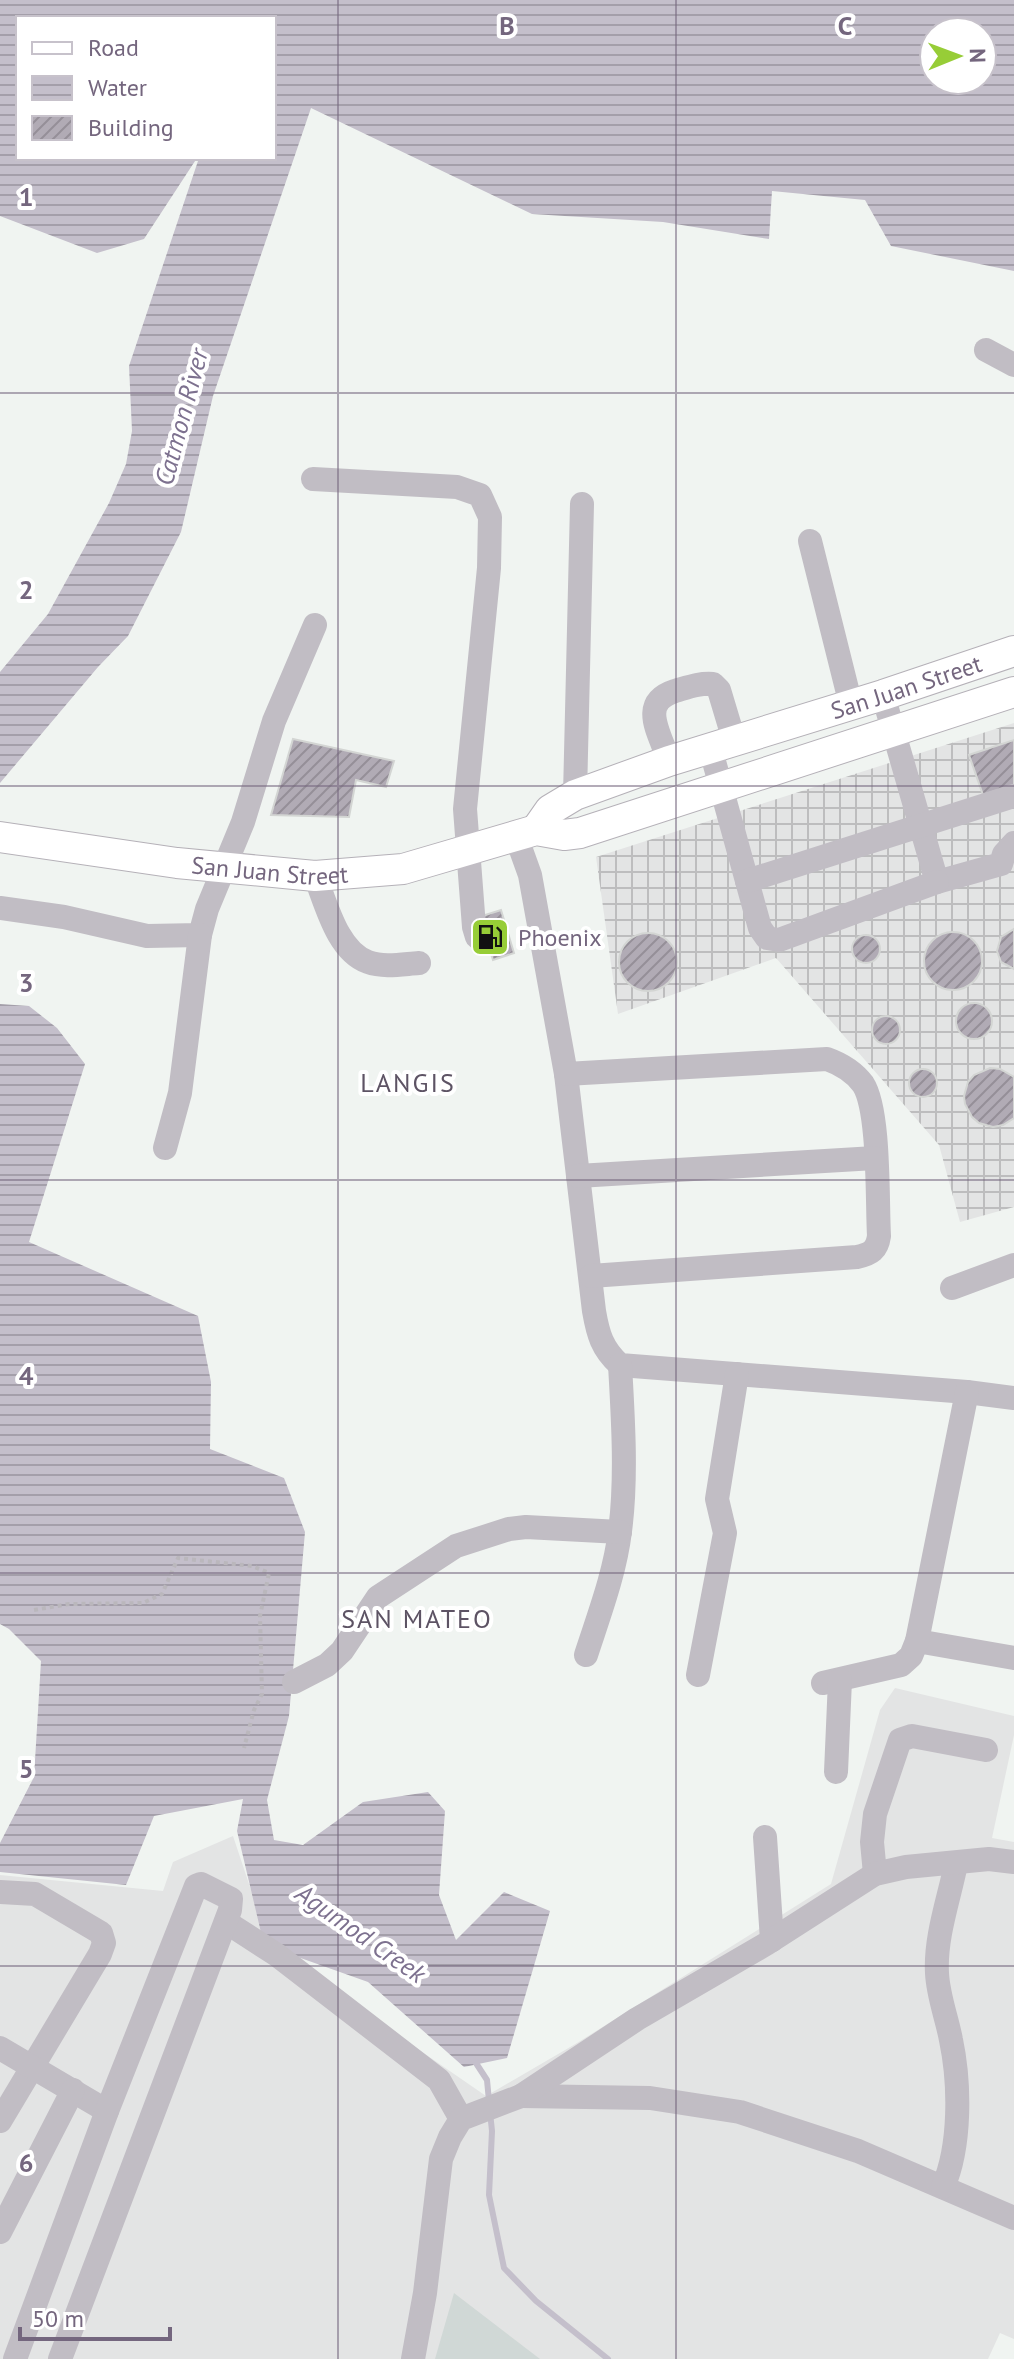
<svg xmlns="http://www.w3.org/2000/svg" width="1014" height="2359" viewBox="0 0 1014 2359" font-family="'PT Sans',sans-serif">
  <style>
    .built { fill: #e3e4e4 }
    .industrial { fill: url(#industrial-grid) }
    .grass { fill: #d0d8d6 }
    .water { fill: url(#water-rules); fill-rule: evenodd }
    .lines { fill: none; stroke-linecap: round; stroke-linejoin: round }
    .stream { stroke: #c4bfcb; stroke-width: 6 }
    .building { fill: url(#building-hatch); stroke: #d3d5d3; stroke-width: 2 }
    .major-casing { stroke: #b5b1b8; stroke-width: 32 }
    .path { stroke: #bab7bc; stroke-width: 4; stroke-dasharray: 4 4; stroke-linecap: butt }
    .minor { stroke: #c1bdc4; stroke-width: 24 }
    .major { stroke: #fff; stroke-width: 30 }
    .grid { fill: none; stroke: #74667e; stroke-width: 2; stroke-opacity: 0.55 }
    .labels { text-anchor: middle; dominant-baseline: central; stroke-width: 8; stroke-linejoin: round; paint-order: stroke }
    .street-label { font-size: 24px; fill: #74667e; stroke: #fff }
    .poi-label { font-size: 24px; fill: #74667e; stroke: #fff; text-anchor: start }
    .water-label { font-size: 26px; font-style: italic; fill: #7d718f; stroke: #fff }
    .neighbourhood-label { font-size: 26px; letter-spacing: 2px; fill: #5d5364; stroke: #fff }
    .grid-label { font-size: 26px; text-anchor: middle; font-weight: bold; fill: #74667e; stroke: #fff; stroke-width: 8; stroke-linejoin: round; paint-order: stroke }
  </style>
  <defs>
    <pattern id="industrial-grid" width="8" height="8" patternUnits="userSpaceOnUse" patternTransform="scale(2)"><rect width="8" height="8" fill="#e3e4e4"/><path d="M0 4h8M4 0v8" fill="none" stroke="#bdbdbe"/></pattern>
    <pattern id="water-rules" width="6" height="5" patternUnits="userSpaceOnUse" patternTransform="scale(2)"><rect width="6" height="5" fill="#c4bfcb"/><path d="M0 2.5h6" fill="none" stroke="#a49faa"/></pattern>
    <pattern id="building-hatch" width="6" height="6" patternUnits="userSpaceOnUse" patternTransform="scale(2)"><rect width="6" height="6" fill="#b1abb5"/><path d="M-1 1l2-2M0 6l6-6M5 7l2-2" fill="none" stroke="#958f98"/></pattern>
  </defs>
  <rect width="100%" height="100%" fill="#f0f4f1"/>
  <path class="built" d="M895,1688L1014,1716V1735L992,1838L1014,1842V2339L1000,2333L988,2359H0V1875L163,1891L173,1862L233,1836L270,1947L486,2096L577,2043L831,1884L880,1710Z"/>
  <path class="industrial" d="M1014,723V1207L960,1222L939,1145L776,958L618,1014L596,857Z"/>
  <path class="grass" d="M454,2293L540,2359H435Z"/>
  <g class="water">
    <path d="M0,0H1014V271L891,246L865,200L772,191L769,239L663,222L532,214L311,108L213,396L181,532L128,636L98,667L0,783V672L48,614L109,503L126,464L132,431L129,366L199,158H274V18H18V158H197L144,239L97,253L0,216ZM934,32H982V80H934Z"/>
    <path d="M0,1004L29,1006L57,1028L85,1064L29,1242L198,1316L211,1382L210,1449L284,1478L305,1532L289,1716L267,1800L274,1840L303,1845L363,1802L428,1792L445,1811L439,1895L456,1940L504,1892L550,1911L507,2058L464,2067L368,1982L264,1945L237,1831L243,1799L154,1816L126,1885L0,1872V1843L34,1777L41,1661L9,1629L0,1624Z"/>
  </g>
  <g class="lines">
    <g class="stream">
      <path d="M474,2060L487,2080L489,2101"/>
      <path d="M490,2112L492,2131L489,2195L504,2268L536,2301L608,2359"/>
    </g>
  </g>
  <g class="building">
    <path d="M293,739L394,761L386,787L356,780L349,817L271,815Z"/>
    <path d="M1014,740V785L983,795L969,755Z"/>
    <path d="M501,910L514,953L493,960L479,917Z"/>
    <path d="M1014,929V969L1001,962L997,951L1001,937Z"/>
    <circle cx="953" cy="961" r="29"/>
    <circle cx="648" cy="962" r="29"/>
    <circle cx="866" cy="949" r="14"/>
    <circle cx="974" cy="1021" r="18"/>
    <circle cx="886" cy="1030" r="14"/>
    <path d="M990,1068L1000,1069L1014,1077V1118L1003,1125L993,1127L979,1123L972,1117L965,1104L964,1096L968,1082L974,1075Z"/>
    <circle cx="923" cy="1083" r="14"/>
  </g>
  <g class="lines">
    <defs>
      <g id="major">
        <path id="s1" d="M536,830L550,810L575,795L669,761L883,695L1014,651"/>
        <path id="s2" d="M0,837L177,863L315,876L403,869L536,830L564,835L580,833L1014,692"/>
      </g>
    </defs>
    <use href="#major" class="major-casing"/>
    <path class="path" d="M34,1610L69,1604L143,1603L162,1594L178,1558L252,1566L269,1573L260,1616L262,1694L254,1710L244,1748"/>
    <g class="minor">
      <path d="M986,350L1014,365"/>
      <path d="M313,479L457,487L480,495L490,517L489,568L465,809L474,927L477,937L482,940"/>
      <path d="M810,541L851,705"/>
      <path d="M883,695L937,882L1001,864L1004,854L1014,843"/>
      <path d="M710,747L760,928L767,938L779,940L937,882"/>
      <path d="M669,761C660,733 638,703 675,691C689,687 699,683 713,684L719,690L734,740"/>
      <path d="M575,795L582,504"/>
      <path d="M516,836L530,875L566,1074L594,1311C598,1334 602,1349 620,1365L967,1392L1014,1398"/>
      <path d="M315,876C326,903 337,951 368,962C384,968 403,964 419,963"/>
      <path d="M747,881L1014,796"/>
      <path d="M0,908L64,917L147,936L200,935L207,909L243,822L274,721L315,625"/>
      <path d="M566,1074L827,1059C841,1064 854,1072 863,1084C880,1110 877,1202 879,1236C877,1250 871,1254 857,1257L591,1276"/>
      <path d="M165,1148L180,1093L200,935"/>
      <path d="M578,1176L875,1158"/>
      <path d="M952,1288L1014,1265"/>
      <path d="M917,1641L1014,1658"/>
      <path d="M586,1655C599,1615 615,1573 620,1531C627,1479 623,1417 620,1365"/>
      <path d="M698,1675L725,1533L717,1499L737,1374"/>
      <path d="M294,1682L327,1665L342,1651L378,1597L456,1546L509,1529L526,1527L620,1532"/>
      <path d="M823,1683L901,1665L911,1656L917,1641L967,1392"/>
      <path d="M836,1772L840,1680"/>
      <path d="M765,1837L772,1940"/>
      <path d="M875,1874L872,1842L875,1814L900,1740L912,1736L986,1750"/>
      <path d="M0,1892L35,1894L101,1933L104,1943L100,1954L0,2121"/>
      <path d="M226,1922L277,1955L439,2080L461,2119"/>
      <path d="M0,2048L107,2111"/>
      <path d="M521,2096L650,2098L740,2112L858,2151L1014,2218"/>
      <path d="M943,2187C961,2146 960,2083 951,2040C947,2018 938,1996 937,1973C935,1937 949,1899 956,1864"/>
      <path d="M0,2232L73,2090"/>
      <path d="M15,2359L107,2111L196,1886L201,1884L231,1899L230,1910L60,2359"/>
      <path d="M413,2359L425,2293L441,2159L450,2137L461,2119L521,2096L637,2019L766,1944L875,1874L906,1867L989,1859L1014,1862"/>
    </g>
    <use href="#major" class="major"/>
  </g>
  <path class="grid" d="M338,0V2359M676,0V2359M0,393H1014M0,786H1014M0,1180H1014M0,1573H1014M0,1966H1014"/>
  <defs>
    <symbol id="fuel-square" viewBox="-11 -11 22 22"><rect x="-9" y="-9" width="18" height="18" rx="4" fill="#97cd37" stroke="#fff"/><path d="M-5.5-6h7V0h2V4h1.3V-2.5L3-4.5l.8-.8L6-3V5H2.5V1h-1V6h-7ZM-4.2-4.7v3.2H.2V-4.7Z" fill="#111"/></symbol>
  </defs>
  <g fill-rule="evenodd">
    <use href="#fuel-square" x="468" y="915" width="44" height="44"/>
  </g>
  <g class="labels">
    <g class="street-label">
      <text stroke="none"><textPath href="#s1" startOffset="402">San Juan Street</textPath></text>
      <text stroke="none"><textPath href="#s2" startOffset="272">San Juan Street</textPath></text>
    </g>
    <g class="poi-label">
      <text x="518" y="937">Phoenix</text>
    </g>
    <g class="water-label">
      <text transform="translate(181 417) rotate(-75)">Catmon River</text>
      <text transform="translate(361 1933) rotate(35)">Agumod Creek</text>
    </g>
    <g class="neighbourhood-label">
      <text x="408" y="1082">LANGIS</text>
      <text x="417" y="1618">SAN MATEO</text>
    </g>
  </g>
  <g class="grid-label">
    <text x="507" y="35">B</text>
    <text x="845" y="35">C</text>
    <text x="26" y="206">1</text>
    <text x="26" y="599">2</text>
    <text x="26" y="992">3</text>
    <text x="26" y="1385">4</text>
    <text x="26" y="1778">5</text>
    <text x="26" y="2172">6</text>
  </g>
  <rect x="16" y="16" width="260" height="144" fill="#ffffff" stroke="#c7c2cb" stroke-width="2"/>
  <rect x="32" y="42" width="40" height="12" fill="#ffffff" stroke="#c7c2cb" stroke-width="2"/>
  <text x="88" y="56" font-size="24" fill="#74667e">Road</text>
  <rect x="32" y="76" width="40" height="24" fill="url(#water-rules)" stroke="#c7c2cb" stroke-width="2"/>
  <text x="88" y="96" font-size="24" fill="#74667e">Water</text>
  <rect x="32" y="116" width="40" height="24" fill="url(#building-hatch)" stroke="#c7c2cb" stroke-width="2"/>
  <text x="88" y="136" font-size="24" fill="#74667e">Building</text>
  <g transform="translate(958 56) rotate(89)"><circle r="38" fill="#ffffff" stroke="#c7c2cb" stroke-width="2"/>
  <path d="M0-6L14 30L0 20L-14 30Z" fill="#97cd37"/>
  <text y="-12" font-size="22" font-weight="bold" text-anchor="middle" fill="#74667e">N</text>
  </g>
  <path d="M20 2327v12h150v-12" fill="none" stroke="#74667e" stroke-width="4"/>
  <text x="32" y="2327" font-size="24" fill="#74667e" stroke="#ffffff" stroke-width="6" paint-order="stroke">50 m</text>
</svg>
